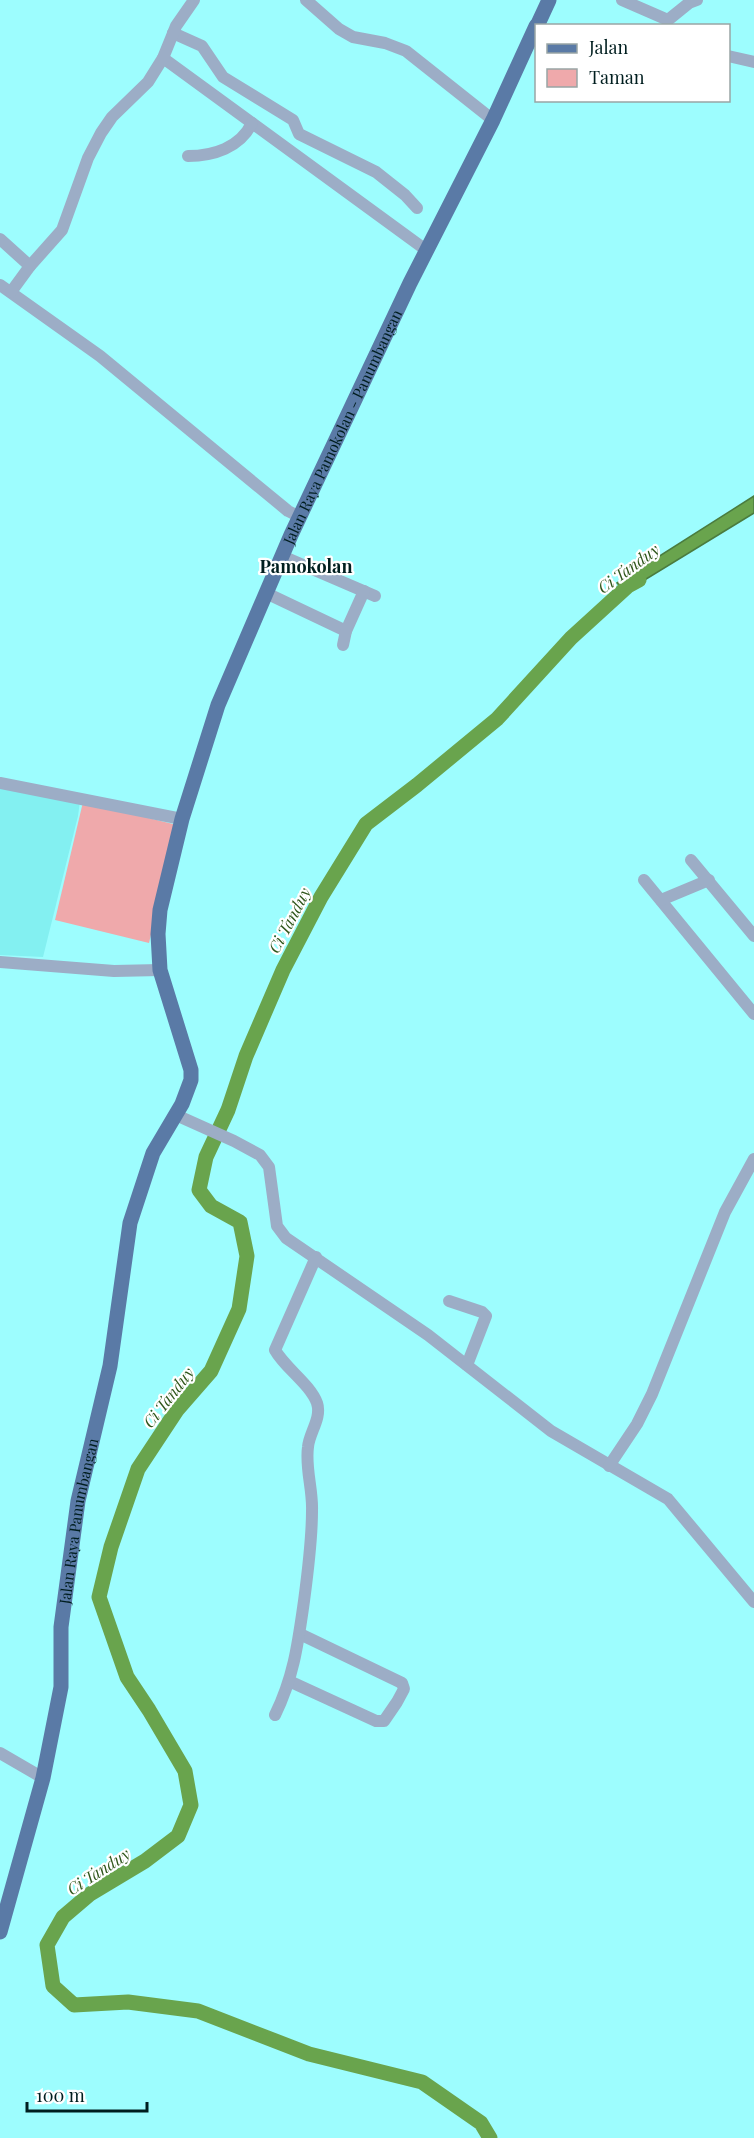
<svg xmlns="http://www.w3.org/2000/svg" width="754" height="2138" viewBox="0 0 754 2138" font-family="'Playfair Display',serif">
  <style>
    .built { fill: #83f0f1 }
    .green { fill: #efa9ab }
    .water { fill: #69a44d; stroke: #4a7c3f; stroke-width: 1.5 }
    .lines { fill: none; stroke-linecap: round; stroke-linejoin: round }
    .river { stroke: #69a44d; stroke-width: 15 }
    .minor { stroke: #9cadc6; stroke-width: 12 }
    .major { stroke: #5a7aa6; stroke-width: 15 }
    .labels { text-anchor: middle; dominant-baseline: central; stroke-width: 4.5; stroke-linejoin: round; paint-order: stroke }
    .street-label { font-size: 15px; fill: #001e1f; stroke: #fff }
    .water-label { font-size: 16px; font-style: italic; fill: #2f561b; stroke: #fff }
    .quarter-label { font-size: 18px; font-weight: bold; fill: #001e1f; stroke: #fff }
  </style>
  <rect width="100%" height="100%" fill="#9dfdfe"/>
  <path class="built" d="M0,788L80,801L78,816L43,957L0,955Z"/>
  <path class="green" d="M83,802L177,825L149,943L55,920Z"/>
  <path class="water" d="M754,496V513L625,592L617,583Z"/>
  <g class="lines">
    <path class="river" d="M490,2138L481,2123L422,2082L309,2054L198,2011L128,2002L74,2005L53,1986L47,1945L63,1917L90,1894L145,1861L178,1836L191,1805L185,1771L149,1710L127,1677L99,1597L111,1547L138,1469L177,1410L211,1371L239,1309L247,1256L240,1222L211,1206L199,1190L206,1157L228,1110L246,1056L283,970L321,897L366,824L417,785L497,719L571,638L628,586L639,580"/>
    <g class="minor">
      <path d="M306,0L339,29L353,37L385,43L406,51L493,120"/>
      <path d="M622,0L668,20L689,3L697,0"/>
      <path d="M173,33L202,46L223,77L293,120L299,134L376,172L405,195L417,208"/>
      <path d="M728,56L754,62"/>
      <path d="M163,58L426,250"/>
      <path d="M188,156C213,156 240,148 252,123"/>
      <path d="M0,239L30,266"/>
      <path d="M0,285L100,356L288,511L300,517"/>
      <path d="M11,292L30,266L62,230L88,158L101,133L112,117L148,82L163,58L176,26L194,0"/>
      <path d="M282,556L375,596"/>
      <path d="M266,593L346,631"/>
      <path d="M343,645L346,631L364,591"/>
      <path d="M0,783L182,819"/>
      <path d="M691,860L754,936"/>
      <path d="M644,880L754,1014"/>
      <path d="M661,900L709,880"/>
      <path d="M0,962L114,971L160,970"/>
      <path d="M176,1115L234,1141L260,1155L269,1167L277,1226L286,1238L428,1335L551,1431L668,1499L754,1602"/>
      <path d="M449,1301L482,1312L486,1316L467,1365"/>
      <path d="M609,1466L637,1424L652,1394L725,1212L754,1159"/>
      <path d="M289,1681L376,1721H384L397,1702L404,1689L402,1683L300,1634"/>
      <path d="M275,1715C294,1676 298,1643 304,1601C308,1571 312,1541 312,1511C313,1490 305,1468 308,1447C309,1433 322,1418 317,1403C310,1384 285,1368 275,1350L316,1257"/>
      <path d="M0,1753L43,1778"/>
    </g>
    <g class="major">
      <path d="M537,26L549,0"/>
      <path id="s1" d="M0,1932L43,1778L61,1687V1627L78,1501L110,1366L130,1223L153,1153L182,1104L191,1080V1070L160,970L158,934L160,910L182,819L218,705L291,535L410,283L493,120L536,26"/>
    </g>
  </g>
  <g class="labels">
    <g class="street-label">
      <text stroke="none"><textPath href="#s1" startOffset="1572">Jalan Raya Pamokolan - Panumbangan</textPath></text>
      <text stroke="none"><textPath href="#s1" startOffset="420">Jalan Raya Panumbangan</textPath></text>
    </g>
    <g class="water-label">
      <text transform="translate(628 568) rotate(-36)">Ci Tanduy</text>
      <text transform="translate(289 920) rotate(-62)">Ci Tanduy</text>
      <text transform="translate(168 1397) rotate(-52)">Ci Tanduy</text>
      <text transform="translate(98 1871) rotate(-33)">Ci Tanduy</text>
    </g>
    <g class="quarter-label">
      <text x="306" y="566">Pamokolan</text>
    </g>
  </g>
  <rect x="535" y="24" width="195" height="78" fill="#ffffff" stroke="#99a5a5" stroke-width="1.5"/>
  <rect x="547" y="44" width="30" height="9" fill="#5a7aa6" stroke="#99a5a5" stroke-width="1.5"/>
  <text x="589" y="54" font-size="18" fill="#001e1f">Jalan</text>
  <rect x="547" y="69" width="30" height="18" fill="#efa9ab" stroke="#99a5a5" stroke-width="1.5"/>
  <text x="589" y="84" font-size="18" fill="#001e1f">Taman</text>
  <path d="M27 2102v9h120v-9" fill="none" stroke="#001e1f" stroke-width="3"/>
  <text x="36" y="2102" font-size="18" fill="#001e1f" stroke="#ffffff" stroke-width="4.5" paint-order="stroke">100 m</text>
</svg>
